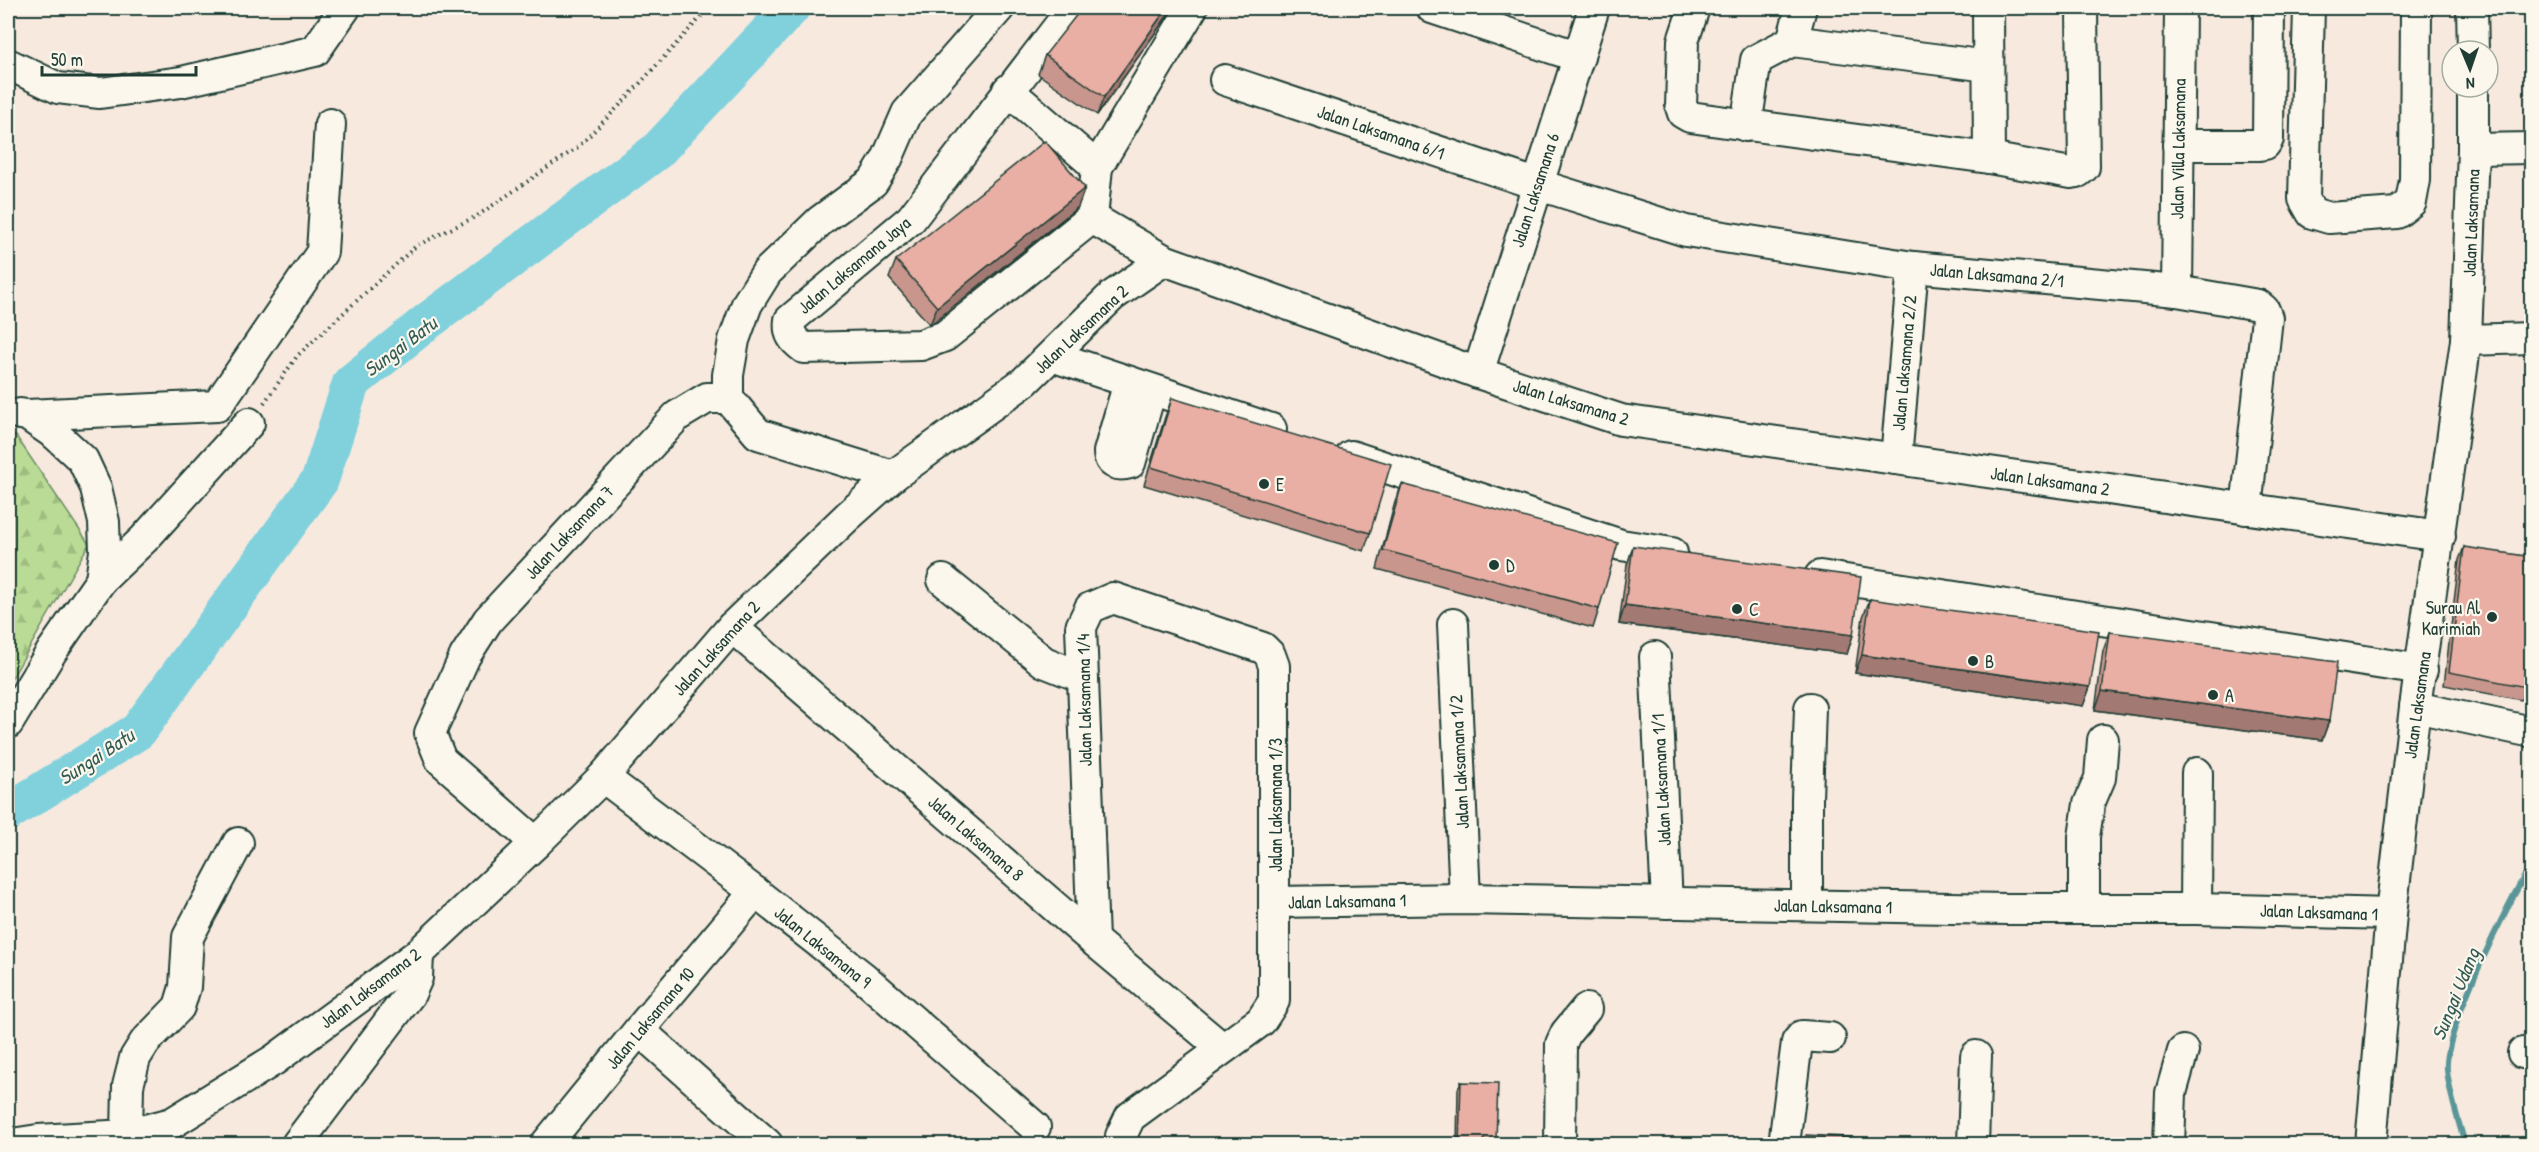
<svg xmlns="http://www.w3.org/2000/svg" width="2539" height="1152" viewBox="0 0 2539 1152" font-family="'Patrick Hand',sans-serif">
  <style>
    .forest { fill: url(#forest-firs); stroke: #6c8c64; stroke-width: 1.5 }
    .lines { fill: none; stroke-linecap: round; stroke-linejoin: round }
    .stream { stroke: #5a9699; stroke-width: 6 }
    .river { stroke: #81d1dd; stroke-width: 38 }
    .minor-casing { stroke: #1f3d34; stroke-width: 34 }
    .path { stroke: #1f3d34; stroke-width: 4; stroke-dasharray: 1.5 4.5; stroke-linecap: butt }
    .minor { stroke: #fbf7ec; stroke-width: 30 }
    .wall { fill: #c8968d; stroke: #1f3d34; stroke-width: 1.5 }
    .shaded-wall { fill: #a37a73; stroke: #1f3d34; stroke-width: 1.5 }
    .building { fill: #e9afa4; stroke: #1f3d34; stroke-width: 1.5 }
    .poi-dot { fill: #1f3d34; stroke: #fbf7ec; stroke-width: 2 }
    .labels { text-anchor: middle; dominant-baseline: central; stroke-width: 4.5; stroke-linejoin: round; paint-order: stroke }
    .street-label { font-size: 18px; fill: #1f3d34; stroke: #fbf7ec }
    .poi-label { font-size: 18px; fill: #1f3d34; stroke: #fbf7ec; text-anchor: start }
    .water-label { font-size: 20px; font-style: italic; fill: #335b56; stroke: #fbf7ec }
  </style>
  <defs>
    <pattern id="forest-firs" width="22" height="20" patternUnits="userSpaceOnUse" patternTransform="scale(1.5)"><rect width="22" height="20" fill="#badb95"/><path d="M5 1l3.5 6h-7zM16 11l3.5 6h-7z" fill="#9fbd81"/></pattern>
  </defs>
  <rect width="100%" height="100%" fill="#f7e9de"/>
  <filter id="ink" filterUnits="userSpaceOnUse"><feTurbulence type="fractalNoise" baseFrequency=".0167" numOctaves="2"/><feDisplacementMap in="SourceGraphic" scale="12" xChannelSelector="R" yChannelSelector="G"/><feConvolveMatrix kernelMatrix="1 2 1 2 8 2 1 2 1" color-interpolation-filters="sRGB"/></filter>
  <g filter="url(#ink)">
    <path class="forest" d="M8,435L16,436L89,544L8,685Z"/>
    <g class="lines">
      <path class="stream" d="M2462,1144L2463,1137C2457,1116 2449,1092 2447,1070C2443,1031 2509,901 2532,863"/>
      <path class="river" d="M8,812L138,731L320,480L351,383L428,321L657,151L791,8"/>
      <defs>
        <g id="minor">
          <path d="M1073,8L911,219L790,320C788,334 793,340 804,348L921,345L945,336L1092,218L1097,167L1192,8"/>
          <path d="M1432,8L1579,57"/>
          <path d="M1694,8L1683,41L1681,107L1683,113L1690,117L1989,158L2071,173L2078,172L2084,167L2082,8"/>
          <path d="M1801,8L1792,41L1988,66"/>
          <path d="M1988,8L1989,158"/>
          <path d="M2309,8L2304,199L2312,213L2329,218L2397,213L2411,202L2415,180L2416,8"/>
          <path d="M2472,8L2473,51"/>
          <path d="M8,64L58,88L100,93L181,82L315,51L345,8"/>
          <path d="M1225,80L1536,184L1686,231L1913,267L2177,291L2258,305L2264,310L2267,318L2246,509"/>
          <path d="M1008,90L1097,167"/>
          <path d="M1746,126L1756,60L1792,41"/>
          <path d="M2178,145H2259L2265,144L2268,139L2269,8"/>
          <path d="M2473,149L2532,148"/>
          <path d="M1092,218L1164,260"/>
          <path d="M2177,291L2180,8"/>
          <path d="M2466,340L2532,338"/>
          <path d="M1052,356L1271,429"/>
          <path d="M1478,373L1594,8"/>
          <path d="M1129,382L1109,452C1109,465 1119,466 1130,463L1151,390"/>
          <path d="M728,398V375L734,340L747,304L767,272L820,221L873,182L887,159L907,113L999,8"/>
          <path d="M27,415L217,406L322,252L330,124"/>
          <path d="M1351,456L1621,545L1672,553"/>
          <path d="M1896,459L1913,267"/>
          <path d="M1820,576L2422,670"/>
          <path d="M101,580L144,539L249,423"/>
          <path d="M943,580L1044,662L1082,677"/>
          <path d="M1453,624L1465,899"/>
          <path d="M732,627L1093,940L1222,1048"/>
          <path d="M1655,657L1667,903"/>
          <path d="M2415,707L2532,732"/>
          <path d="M8,723L52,651L101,580L105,551L104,522L96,488L83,460L56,435L27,415L20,414"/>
          <path d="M603,777L755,892L863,977L1035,1127"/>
          <path d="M536,843L441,760L430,733L465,656L488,620L677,416L707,398H728L758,434L893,476"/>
          <path d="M1275,902L1465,899L2006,909H2196L2391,914"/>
          <path d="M1807,905V799L1810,708"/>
          <path d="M2084,909V837L2089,804L2100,778L2103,740"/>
          <path d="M2196,909L2197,773"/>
          <path d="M1093,940L1081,627L1090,608L1113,598L1263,648L1270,655L1274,666V1001L1261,1021L1130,1117L1121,1136L1124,1144"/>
          <path d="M639,1030L767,1144"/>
          <path d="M2523,1053L2532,1054"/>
          <path d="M127,1135L128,1086L135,1058L145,1042L179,1007L185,987L188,937L238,843"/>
          <path d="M12,1144L38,1140L127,1135L172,1123L274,1060L418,954L536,843L603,777L732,627L848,516L893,476L1024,382L1112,296L1164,260L1478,373L1621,420L2440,536"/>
          <path d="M297,1144L410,994L417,978L418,954"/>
          <path d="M546,1144L639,1030L755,892"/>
          <path d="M1560,1144L1561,1044L1566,1033L1586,1009"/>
          <path d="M1784,1144L1797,1042L1802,1036L1830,1038"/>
          <path d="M1973,1144L1976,1056"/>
          <path d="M2169,1144L2171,1093L2183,1051"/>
          <path d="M2371,1144L2391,914L2415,707L2466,340L2473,149V87"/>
        </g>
      </defs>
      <use href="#minor" class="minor-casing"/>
      <path class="path" d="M264,403L298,355L416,246L477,216L578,147L622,103L709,8"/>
      <use href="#minor" class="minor"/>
    </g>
    <g class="wall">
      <path d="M1173,8L1097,115L1038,74L1045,55Z"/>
      <path d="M1078,207L930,325L889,278L896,260Z"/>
      <path d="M1172,398L1370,533L1364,551L1144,485L1165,417Z"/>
      <path d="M1402,484L1599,609L1593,628L1377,569L1395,502Z"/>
      <path d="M1633,546L1853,635L1847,654L1619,624L1627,565Z"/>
      <path d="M2464,547L2526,687L2521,700L2444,685L2459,560Z"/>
      <path d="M1870,599L2090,687L2083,706L1855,673L1863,617Z"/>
      <path d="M2110,632L2329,721L2322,740L2095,710L2103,651Z"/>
      <path d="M1461,1082L1496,1140L1495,1144H1457L1458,1089Z"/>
    </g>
    <g class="shaded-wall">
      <path d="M1167,8H1173L1097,115L1104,97Z"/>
      <path d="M1085,188L1078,207L930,325L937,307Z"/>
      <path d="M1625,605L1853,635L1847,654L1619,624Z"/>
      <path d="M1862,655L2090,687L2083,706L1855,673Z"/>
      <path d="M2102,691L2329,721L2322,740L2095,710Z"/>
      <path d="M1483,1140H1496L1495,1144H1481Z"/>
    </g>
    <g class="building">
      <path d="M1082,8H1167L1104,97L1045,55Z"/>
      <path d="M1045,141L1085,188L937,307L896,260Z"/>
      <path d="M1172,398L1391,464L1370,533L1151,467Z"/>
      <path d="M1402,484L1618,543L1599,609L1383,550Z"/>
      <path d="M1633,546L1861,577L1853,635L1625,605Z"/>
      <path d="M2464,547L2532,557V667L2526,687L2449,672Z"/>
      <path d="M1870,599L2099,631L2090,687L1862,655Z"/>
      <path d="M2110,632L2337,662L2329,721L2102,691Z"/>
      <path d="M1461,1082L1498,1083L1496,1140H1483V1144H1459Z"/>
      <path d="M1806,1135L1882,1139V1144H1806Z"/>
    </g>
  </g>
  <g class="poi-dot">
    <circle cx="1264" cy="484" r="6"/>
    <circle cx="1494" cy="565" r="6"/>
    <circle cx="1737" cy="609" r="6"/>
    <circle cx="2492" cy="617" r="6"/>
    <circle cx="1973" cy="661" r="6"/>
    <circle cx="2213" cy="695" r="6"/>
  </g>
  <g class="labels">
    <g class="street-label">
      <text transform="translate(1381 132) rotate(19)">Jalan Laksamana 6/1</text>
      <text transform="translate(2178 149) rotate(-89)">Jalan Villa Laksamana</text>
      <text transform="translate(1535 190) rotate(-72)">Jalan Laksamana 6</text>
      <text transform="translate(2471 223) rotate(-88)">Jalan Laksamana</text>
      <text transform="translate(854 265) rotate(-40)">Jalan Laksamana Jaya</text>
      <text transform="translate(1997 275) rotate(5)">Jalan Laksamana 2/1</text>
      <text transform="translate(1081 329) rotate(-43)">Jalan Laksamana 2</text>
      <text transform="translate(1904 363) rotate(-85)">Jalan Laksamana 2/2</text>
      <text transform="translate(1571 402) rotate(17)">Jalan Laksamana 2</text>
      <text transform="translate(2050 481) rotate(8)">Jalan Laksamana 2</text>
      <text transform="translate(569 532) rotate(-47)">Jalan Laksamana 7</text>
      <text transform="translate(716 648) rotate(-48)">Jalan Laksamana 2</text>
      <text transform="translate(1084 700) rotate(-91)">Jalan Laksamana 1/4</text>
      <text transform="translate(2417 705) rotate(-82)">Jalan Laksamana</text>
      <text transform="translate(1459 762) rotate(-93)">Jalan Laksamana 1/2</text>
      <text transform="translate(1661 780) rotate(-93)">Jalan Laksamana 1/1</text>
      <text transform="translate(1275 805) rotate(-90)">Jalan Laksamana 1/3</text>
      <text transform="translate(976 838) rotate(41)">Jalan Laksamana 8</text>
      <text transform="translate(1347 901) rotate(-1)">Jalan Laksamana 1</text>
      <text transform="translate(1833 906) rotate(1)">Jalan Laksamana 1</text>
      <text transform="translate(2319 912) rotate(2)">Jalan Laksamana 1</text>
      <text transform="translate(823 947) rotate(39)">Jalan Laksamana 9</text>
      <text transform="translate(370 988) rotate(-37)">Jalan Laksamana 2</text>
      <text transform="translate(650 1018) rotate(-50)">Jalan Laksamana 10</text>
    </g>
    <g class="poi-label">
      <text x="1276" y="484">E</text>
      <text x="1506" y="565">D</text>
      <text x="2480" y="607" text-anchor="end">Surau Al<tspan x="2480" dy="21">Karimiah</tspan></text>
      <text x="1749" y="609">C</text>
      <text x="1985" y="661">B</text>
      <text x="2225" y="695">A</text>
    </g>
    <g class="water-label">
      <text transform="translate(400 346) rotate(-37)">Sungai Batu</text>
      <text transform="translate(96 756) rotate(-33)">Sungai Batu</text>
      <text transform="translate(2455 994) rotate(-68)">Sungai Udang</text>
    </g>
  </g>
  <rect width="2539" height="1152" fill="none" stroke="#fbf7ec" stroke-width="30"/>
  <rect x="15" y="15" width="2509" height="1122" fill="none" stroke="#1f3d34" stroke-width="2" filter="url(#ink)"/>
  <g transform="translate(2470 69) rotate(178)"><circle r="28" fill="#fbf7ec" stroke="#a3ada2" stroke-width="1.5"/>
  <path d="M0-4.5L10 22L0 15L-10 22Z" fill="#1f3d34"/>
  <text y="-9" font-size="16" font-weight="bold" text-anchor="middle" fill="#1f3d34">N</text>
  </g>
  <path d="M42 66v9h154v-9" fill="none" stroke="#1f3d34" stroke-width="3"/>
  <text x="51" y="66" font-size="18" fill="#1f3d34" stroke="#fbf7ec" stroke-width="4.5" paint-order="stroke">50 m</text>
</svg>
